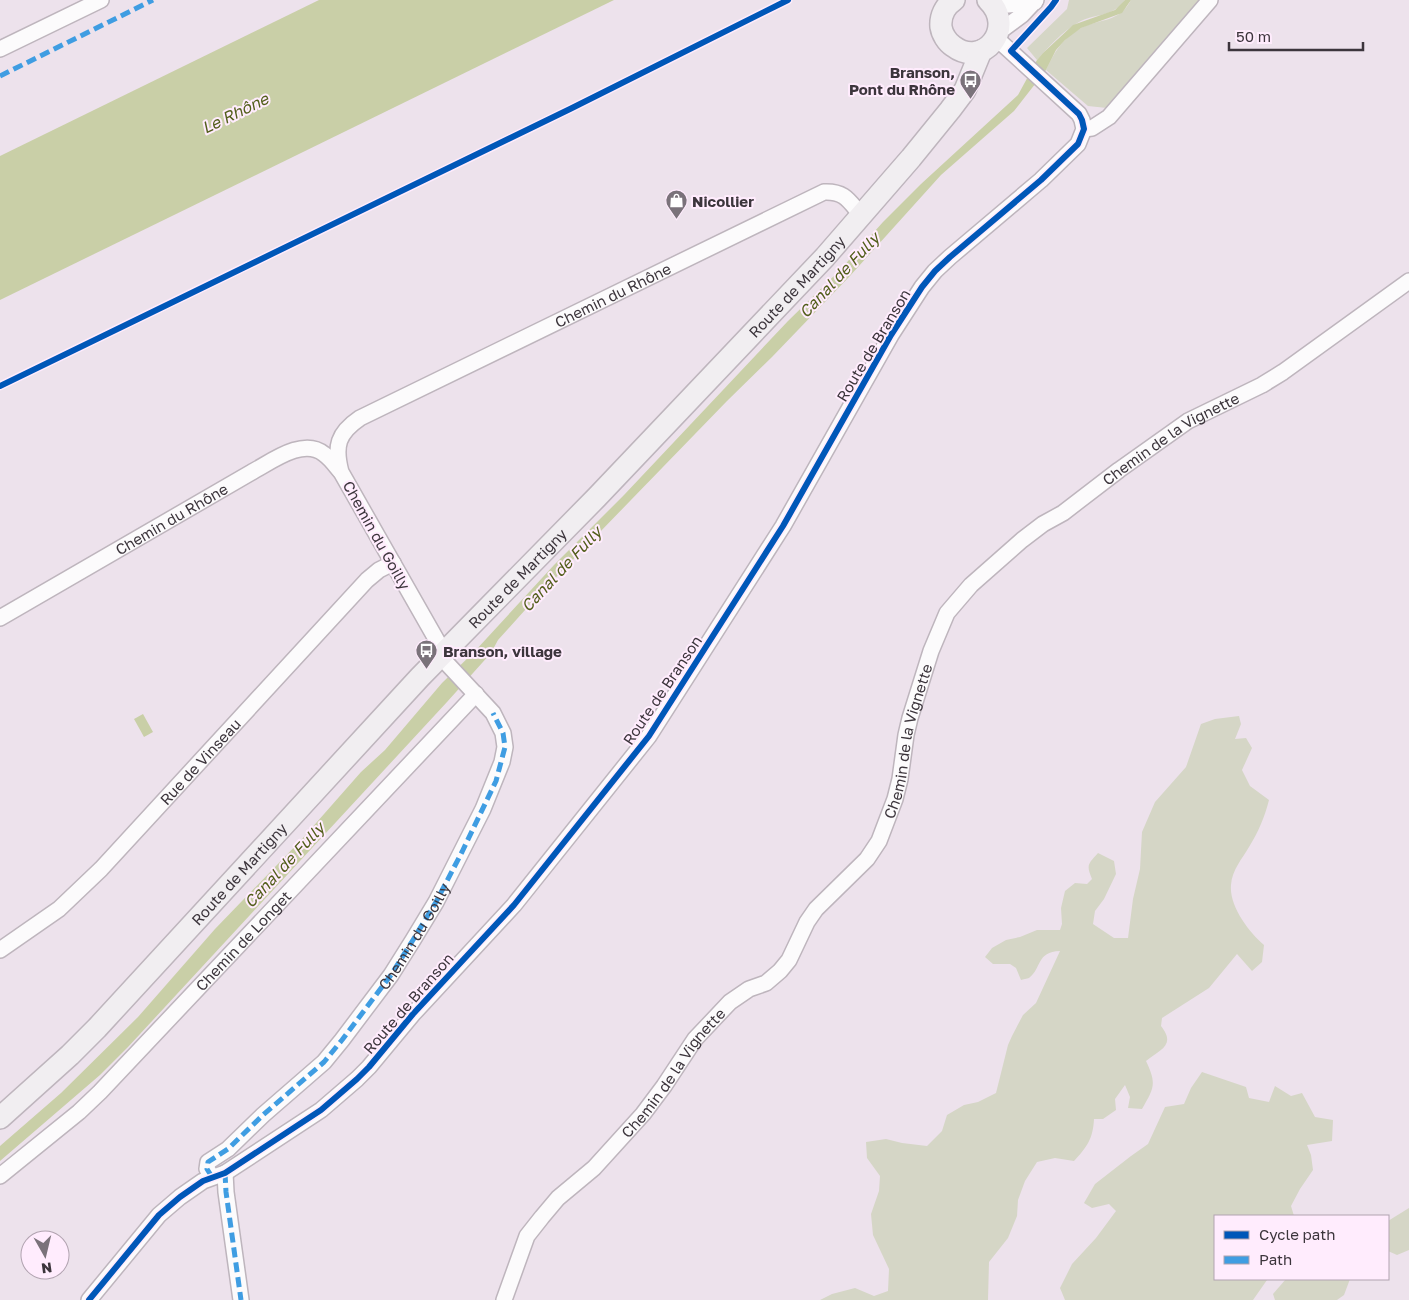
<svg xmlns="http://www.w3.org/2000/svg" width="1409" height="1300" viewBox="0 0 1409 1300" font-family="'Golos Text',sans-serif">
  <style>
    .green { fill: #d5d6c6 }
    .water { fill: #c9cfa7 }
    .lines { fill: none; stroke-linecap: round; stroke-linejoin: round }
    .street-casing { stroke: #beb5bd; stroke-width: 18 }
    .secondary-casing { stroke: #beb5bd; stroke-width: 24 }
    .street { stroke: #fcfbfc; stroke-width: 15 }
    .secondary { stroke: #f1eef1; stroke-width: 21 }
    .quiet { stroke: #3f9de2; stroke-width: 5; stroke-dasharray: 10 5; stroke-linecap: butt }
    .cycleway-casing { stroke: #ffecfd; stroke-width: 9 }
    .cycleway { stroke: #0057b8; stroke-width: 6 }
    .labels { text-anchor: middle; dominant-baseline: central; stroke-width: 4; stroke-linejoin: round; paint-order: stroke }
    .poi-label { font-size: 15px; font-weight: bold; fill: #3c353c; stroke: #ffecfd; text-anchor: start }
    .street-label { font-size: 15px; fill: #3c353c; stroke: #ffecfd }
    .water-label { font-size: 16px; font-style: italic; fill: #525e1a; stroke: #ffecfd }
  </style>
  <rect width="100%" height="100%" fill="#ede2ec"/>
  <g class="green">
    <path d="M1069,0H1125C1112,18 1095,13 1079,22C1063,31 1049,46 1037,60L1027,48L1067,9Z"/>
    <path d="M1131,0H1205L1107,108L1088,106L1046,70C1054,53 1063,37 1081,28C1101,18 1119,23 1131,0Z"/>
    <path d="M1239,716L1241,724L1235,739L1246,738L1252,748L1242,770L1250,786L1269,800C1265,816 1258,833 1249,847C1242,859 1232,870 1231,885C1229,906 1249,932 1264,945L1262,962L1252,971L1237,954L1209,988L1162,1018L1161,1026C1176,1045 1161,1049 1146,1061C1157,1084 1154,1088 1142,1109L1128,1108L1130,1097L1125,1085L1115,1099L1116,1110L1103,1119H1094C1093,1139 1087,1147 1074,1161L1055,1158L1037,1162L1025,1181L1018,1200L1017,1216L1008,1238L989,1262L988,1300H820L832,1294L855,1288L874,1296L888,1291L889,1269L873,1235L871,1214L879,1191L880,1176L867,1158L866,1142L886,1139L902,1143L927,1146L942,1131L947,1115L964,1105L978,1102L996,1093L1008,1045L1012,1036L1023,1015L1036,1003L1060,951C1036,952 1042,968 1029,978C1027,979 1023,979 1021,980L1016,968L1010,964H993L985,957L992,948L1006,940L1020,937L1037,930H1060L1062,924L1061,908L1065,891L1075,883L1087,884L1092,879C1086,865 1088,864 1098,853L1114,861L1116,874L1104,899L1095,911L1093,924L1114,938H1128L1133,899L1140,869L1142,832L1155,802L1186,767L1201,724L1215,719Z"/>
    <path d="M1202,1072L1246,1087L1249,1098L1269,1102L1275,1086L1291,1096L1302,1093L1315,1117L1333,1120L1332,1141L1307,1145L1311,1155L1313,1170L1300,1189L1291,1206L1294,1216H1215V1279H1268L1267,1280L1253,1300H1065L1060,1288L1072,1264L1096,1238L1116,1211L1109,1204L1092,1208L1084,1203L1095,1184L1131,1156L1148,1144L1165,1107L1184,1104L1191,1088Z"/>
    <path d="M1409,1208V1250L1397,1255L1388,1251V1221Z"/>
    <path d="M1286,1279H1350L1344,1295L1337,1300H1275L1273,1294Z"/>
  </g>
  <g class="water">
    <path d="M319,0H614L0,300V156Z"/>
    <path d="M1125,0H1131L1122,13L1081,28L1065,40L1056,50L1046,70L1014,111L941,175L849,277L772,357L727,401L534,600L498,640L491,653L447,702L128,1047L100,1075L0,1161V1146L61,1093L138,1017L215,929L302,839L361,772L385,750L442,683L475,651L554,565L624,495L788,321L840,270L883,222L921,184L1018,95L1037,60L1043,53L1073,25L1115,10Z"/>
    <path d="M143,714L153,732L144,737L134,719Z"/>
  </g>
  <g class="lines">
    <defs>
      <g id="street">
        <path d="M993,5H1008L1035,2"/>
        <path d="M999,32L1022,15L1036,0"/>
        <path d="M0,49L101,0"/>
        <path d="M1084,129L1092,128L1109,117L1210,0"/>
        <path id="s1" d="M0,618L252,472C271,462 303,437 324,454C330,458 335,465 340,471"/>
        <path id="s2" d="M444,653L341,472C334,446 338,433 360,418L824,192C845,191 849,201 861,215"/>
        <path id="s3" d="M0,950L59,909L101,869L367,580L379,570L393,563"/>
        <path d="M225,1173L226,1192L241,1300"/>
        <path id="s4" d="M0,1176L79,1112L100,1092L476,694"/>
        <path id="s5" d="M212,1177L207,1169L208,1162L228,1149L263,1115L324,1062L342,1040L391,975L413,940L436,902L483,809L502,762L505,747L503,733L493,713L440,656"/>
        <path d="M89,1300L159,1215L180,1197L203,1181L225,1173L321,1110L357,1079L369,1067L413,1014L514,905L649,736L783,526L891,335L922,287L935,271L950,257L1041,180L1078,144L1084,129L1082,120L1079,114L996,38"/>
        <path id="s6" d="M504,1300L527,1236L542,1217L558,1198L594,1168L643,1114L664,1086L695,1039L730,1002L749,989L766,983L780,971L789,960L807,922L816,909L867,859L879,841L895,799L900,779L906,735L910,718L931,651L947,613L971,585L1022,540L1043,524L1063,513L1119,470L1188,421L1262,385L1283,372L1409,281"/>
      </g>
      <g id="secondary">
        <path d="M954,0C945,6 940,16 941,27C942,34 947,42 953,46C983,69 1017,28 988,0"/>
        <path id="s7" d="M0,1118L70,1055L97,1028L420,677L597,497L825,257L911,158L950,110L965,90L981,51"/>
      </g>
    </defs>
    <use href="#street" class="street-casing"/>
    <use href="#secondary" class="secondary-casing"/>
    <use href="#street" class="street"/>
    <use href="#secondary" class="secondary"/>
    <g class="quiet">
      <path d="M0,76L153,0"/>
      <path d="M225,1173L226,1192L241,1300"/>
      <path d="M212,1177L207,1169L208,1162L228,1149L263,1115L324,1062L342,1040L391,975L413,940L436,902L462,852L496,781L505,747L503,733L493,713"/>
    </g>
    <defs>
      <g id="cycleway">
        <path d="M0,386L570,109L788,0"/>
        <path d="M89,1300L159,1215L180,1197L203,1181L225,1173L321,1110L357,1079L369,1067L413,1014L514,905L649,736L783,526L891,335L922,287L935,271L950,257L1041,180L1078,144L1084,129L1082,120L1079,114L1011,51L1051,7L1056,0"/>
      </g>
    </defs>
    <use href="#cycleway" class="cycleway-casing"/>
    <use href="#cycleway" class="cycleway"/>
  </g>
  <defs>
    <symbol id="bus-pin" viewBox="-11 -11 22 30"><path d="M0 17L-7.5 6A9.5 9.5 0 1 1 7.5 6Z" fill="#7a727a" stroke="#ffecfd"/><path d="M-5-6H5V4H4V6H2V4H-2V6H-4V4H-5ZM-3.5-4V0h7V-4ZM-3.5 1.2v1.5H-2V1.2ZM2 1.2v1.5H3.5V1.2Z" fill="#fff"/></symbol>
    <symbol id="shop-pin" viewBox="-11 -11 22 30"><path d="M0 17L-7.5 6A9.5 9.5 0 1 1 7.5 6Z" fill="#7a727a" stroke="#ffecfd"/><path d="M-5-2.5h2.3a2.7 3.5 0 0 1 5.4 0H5L5.5 6h-11ZM-1.5-2.5h3a1.5 2.3 0 0 0-3 0Z" fill="#fff"/></symbol>
  </defs>
  <g fill-rule="evenodd">
    <use href="#bus-pin" x="958" y="68" width="25" height="34"/>
    <use href="#shop-pin" x="664" y="188" width="25" height="34"/>
    <use href="#bus-pin" x="414" y="638" width="25" height="34"/>
  </g>
  <g class="labels">
    <g class="poi-label">
      <text x="955" y="72" text-anchor="end">Branson,<tspan x="955" dy="17">Pont du Rhône</tspan></text>
      <text x="692" y="201">Nicollier</text>
      <text x="443" y="651">Branson, village</text>
    </g>
    <g class="street-label">
      <text stroke="none"><textPath href="#s7" startOffset="1152">Route de Martigny</textPath></text>
      <text stroke="none"><textPath href="#s2" startOffset="552">Chemin du Rhône</textPath></text>
      <text transform="translate(873 345) rotate(-59)">Route de Branson</text>
      <text stroke="none"><textPath href="#s6" startOffset="1128">Chemin de la Vignette</textPath></text>
      <text stroke="none"><textPath href="#s1" startOffset="198">Chemin du Rhône</textPath></text>
      <text transform="translate(377 535) rotate(61)">Chemin du Goilly</text>
      <text stroke="none"><textPath href="#s7" startOffset="748">Route de Martigny</textPath></text>
      <text transform="translate(662 690) rotate(-56)">Route de Branson</text>
      <text stroke="none"><textPath href="#s6" startOffset="708">Chemin de la Vignette</textPath></text>
      <text stroke="none"><textPath href="#s3" startOffset="276">Rue de Vinseau</textPath></text>
      <text stroke="none"><textPath href="#s7" startOffset="342">Route de Martigny</textPath></text>
      <text stroke="none"><textPath href="#s5" startOffset="325">Chemin du Goilly</textPath></text>
      <text stroke="none"><textPath href="#s4" startOffset="339">Chemin de Longet</textPath></text>
      <text transform="translate(408 1003) rotate(-49)">Route de Branson</text>
      <text stroke="none"><textPath href="#s6" startOffset="288">Chemin de la Vignette</textPath></text>
    </g>
    <g class="water-label">
      <text transform="translate(235 113) rotate(-26)">Le Rhône</text>
      <text transform="translate(839 275) rotate(-47)">Canal de Fully</text>
      <text transform="translate(561 569) rotate(-47)">Canal de Fully</text>
      <text transform="translate(284 865) rotate(-47)">Canal de Fully</text>
    </g>
  </g>
  <rect x="1214" y="1215" width="175" height="65" fill="#ffecfd" stroke="#b1a3b0"/>
  <rect x="1224" y="1231" width="25" height="8" fill="#0057b8" stroke="#b1a3b0"/>
  <text x="1259" y="1240" font-size="15" fill="#3c353c">Cycle path</text>
  <rect x="1224" y="1256" width="25" height="8" fill="#3f9de2" stroke="#b1a3b0"/>
  <text x="1259" y="1265" font-size="15" fill="#3c353c">Path</text>
  <g transform="translate(45 1255) rotate(172)"><circle r="24" fill="#ffecfd" stroke="#b1a3b0"/>
  <path d="M0-4L9 19L0 12L-9 19Z" fill="#7a727a"/>
  <text y="-8" font-size="14" font-weight="bold" text-anchor="middle" fill="#3c353c">N</text>
  </g>
  <path d="M1229 42v8h134v-8" fill="none" stroke="#3c353c" stroke-width="2.5"/>
  <text x="1236" y="42" font-size="15" fill="#3c353c" stroke="#ffecfd" stroke-width="4" paint-order="stroke">50 m</text>
</svg>
